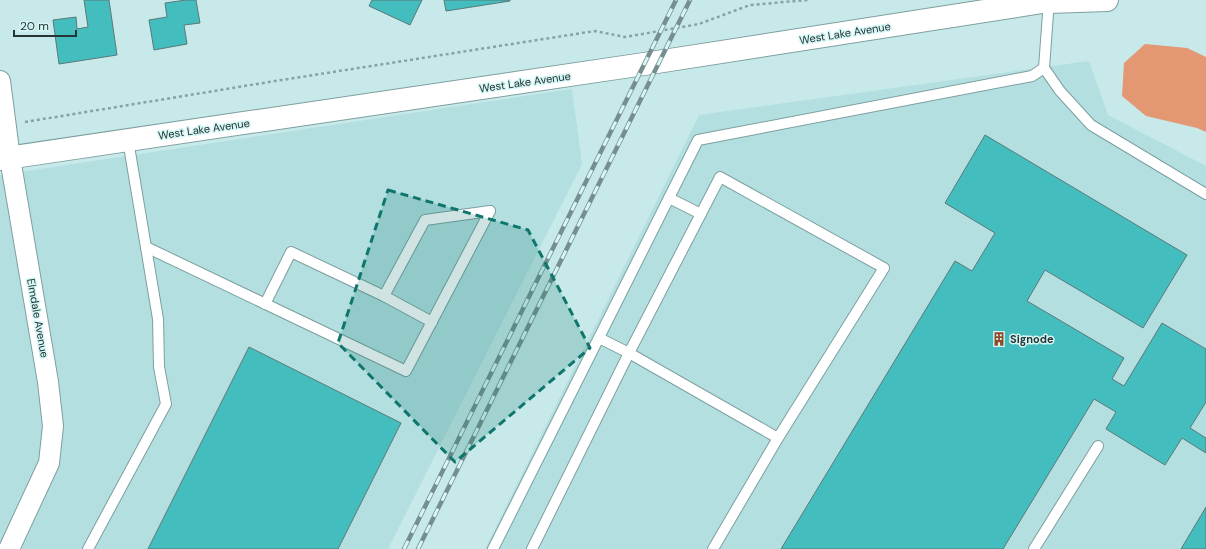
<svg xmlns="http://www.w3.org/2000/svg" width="1206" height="549" viewBox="0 0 1206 549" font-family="'DM Sans',sans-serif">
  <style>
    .built { fill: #b3dfe0 }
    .water { fill: #e49773 }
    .building { fill: #44bdbe; stroke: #5a7979 }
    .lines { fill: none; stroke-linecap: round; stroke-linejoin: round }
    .service-casing { stroke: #7e9f9f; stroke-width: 12 }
    .minor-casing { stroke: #7e9f9f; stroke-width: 22 }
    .tertiary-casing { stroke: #7e9f9f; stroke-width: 24 }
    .path { stroke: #88a2a2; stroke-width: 2.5; stroke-dasharray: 3 3; stroke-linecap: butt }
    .service { stroke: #fff; stroke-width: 10 }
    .minor { stroke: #fff; stroke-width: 20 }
    .tertiary { stroke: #fff; stroke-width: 22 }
    .rail-casing { stroke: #768e8e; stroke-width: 4.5 }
    .rail { stroke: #d4f7f6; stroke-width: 3; stroke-dasharray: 9; stroke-linecap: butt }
    .marked { fill: #0f766e; fill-opacity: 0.2; stroke: #0f766e; stroke-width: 3; stroke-dasharray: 8 5; stroke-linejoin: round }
    .labels { text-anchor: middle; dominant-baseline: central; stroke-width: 3; stroke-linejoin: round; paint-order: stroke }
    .street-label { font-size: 11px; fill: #263434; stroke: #d4f7f6 }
    .poi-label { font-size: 11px; font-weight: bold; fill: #263434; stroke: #d4f7f6; text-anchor: start }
  </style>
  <rect width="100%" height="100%" fill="#c7e9e9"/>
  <g class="built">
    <path d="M1089,61L1108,115L1206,166V549H485L699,115Z"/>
    <path d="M572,89L582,164L388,549H0V175Z"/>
  </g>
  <path class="water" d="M1145,44L1187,48L1206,57V132L1197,128L1146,116L1122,96L1124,63Z"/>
  <g class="building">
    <path d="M84,0H109L117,55L59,64L53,20L76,17L77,29L88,27Z"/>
    <path d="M186,0H196L200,23L184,25L187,44L154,50L149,20L167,17L165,3Z"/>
    <path d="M372,0H422L410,25L369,6Z"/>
    <path d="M444,0H510V1L446,11Z"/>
    <path d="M985,135L1187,255L1143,328L1045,270L1027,301L1124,358L1112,379L1124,386L1162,323L1206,349V402L1190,428L1206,438V453L1182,438L1165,465L1106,429L1116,412L1094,399L1003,549H781L955,261L972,271L995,233L945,203Z"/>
    <path d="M249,347L401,423L338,549H148Z"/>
    <path d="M1206,507V549H1181Z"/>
  </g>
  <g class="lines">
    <defs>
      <g id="service">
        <path d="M1044,68L1060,91L1091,125L1206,194"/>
        <path d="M669,198L701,214"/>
        <path d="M146,247L406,371L490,211"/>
        <path d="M384,296L432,322"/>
        <path d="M265,304L291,252L384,296L425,220L490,211"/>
        <path d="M88,549L166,404L159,367L158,319L128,140"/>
        <path d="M493,549L698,140L1032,76L1044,68L1049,0"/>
        <path d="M532,549L629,353L778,438L884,268L720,177L629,353L599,338"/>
        <path d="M713,549L778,438"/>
        <path d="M1034,549L1098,446"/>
      </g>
      <path id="minor" d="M0,81L10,158L48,382L53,426L49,463L9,549"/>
      <g id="tertiary">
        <path d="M1049,2L1107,0"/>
        <path d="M0,159L644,64L1055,0"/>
      </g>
    </defs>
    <use href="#service" class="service-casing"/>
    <use href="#minor" class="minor-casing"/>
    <use href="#tertiary" class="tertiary-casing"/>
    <path class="path" d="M25,122L269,82L595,31L625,37L699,24L750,5L808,0"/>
    <use href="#service" class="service"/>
    <use href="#minor" class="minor"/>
    <use href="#tertiary" class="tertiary"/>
    <defs>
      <g id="rail">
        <path d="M404,549L676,0"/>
        <path d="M418,549L690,0"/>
      </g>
    </defs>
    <use href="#rail" class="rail-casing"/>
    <use href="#rail" class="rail"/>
  </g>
  <path class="marked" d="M388,190L528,230L590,348L455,462L338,343Z"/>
  <defs>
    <symbol id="building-bare" viewBox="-9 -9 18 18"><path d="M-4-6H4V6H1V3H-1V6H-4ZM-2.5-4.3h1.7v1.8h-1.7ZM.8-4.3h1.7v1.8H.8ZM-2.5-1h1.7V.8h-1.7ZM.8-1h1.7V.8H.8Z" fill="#904925" stroke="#d4f7f6" stroke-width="2.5" paint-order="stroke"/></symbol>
  </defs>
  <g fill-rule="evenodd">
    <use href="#building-bare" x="989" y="329" width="20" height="20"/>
  </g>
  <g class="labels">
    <g class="street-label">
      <text transform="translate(845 33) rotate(-9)">West Lake Avenue</text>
      <text transform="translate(525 82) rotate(-8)">West Lake Avenue</text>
      <text transform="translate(204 129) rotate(-8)">West Lake Avenue</text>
      <text transform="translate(38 318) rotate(80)">Elmdale Avenue</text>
    </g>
    <g class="poi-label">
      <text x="1010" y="339">Signode</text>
    </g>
  </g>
  <path d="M14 30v6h62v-6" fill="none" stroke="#263434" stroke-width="2"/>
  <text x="20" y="30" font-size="12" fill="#263434" stroke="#d4f7f6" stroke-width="3" paint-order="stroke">20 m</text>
</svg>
